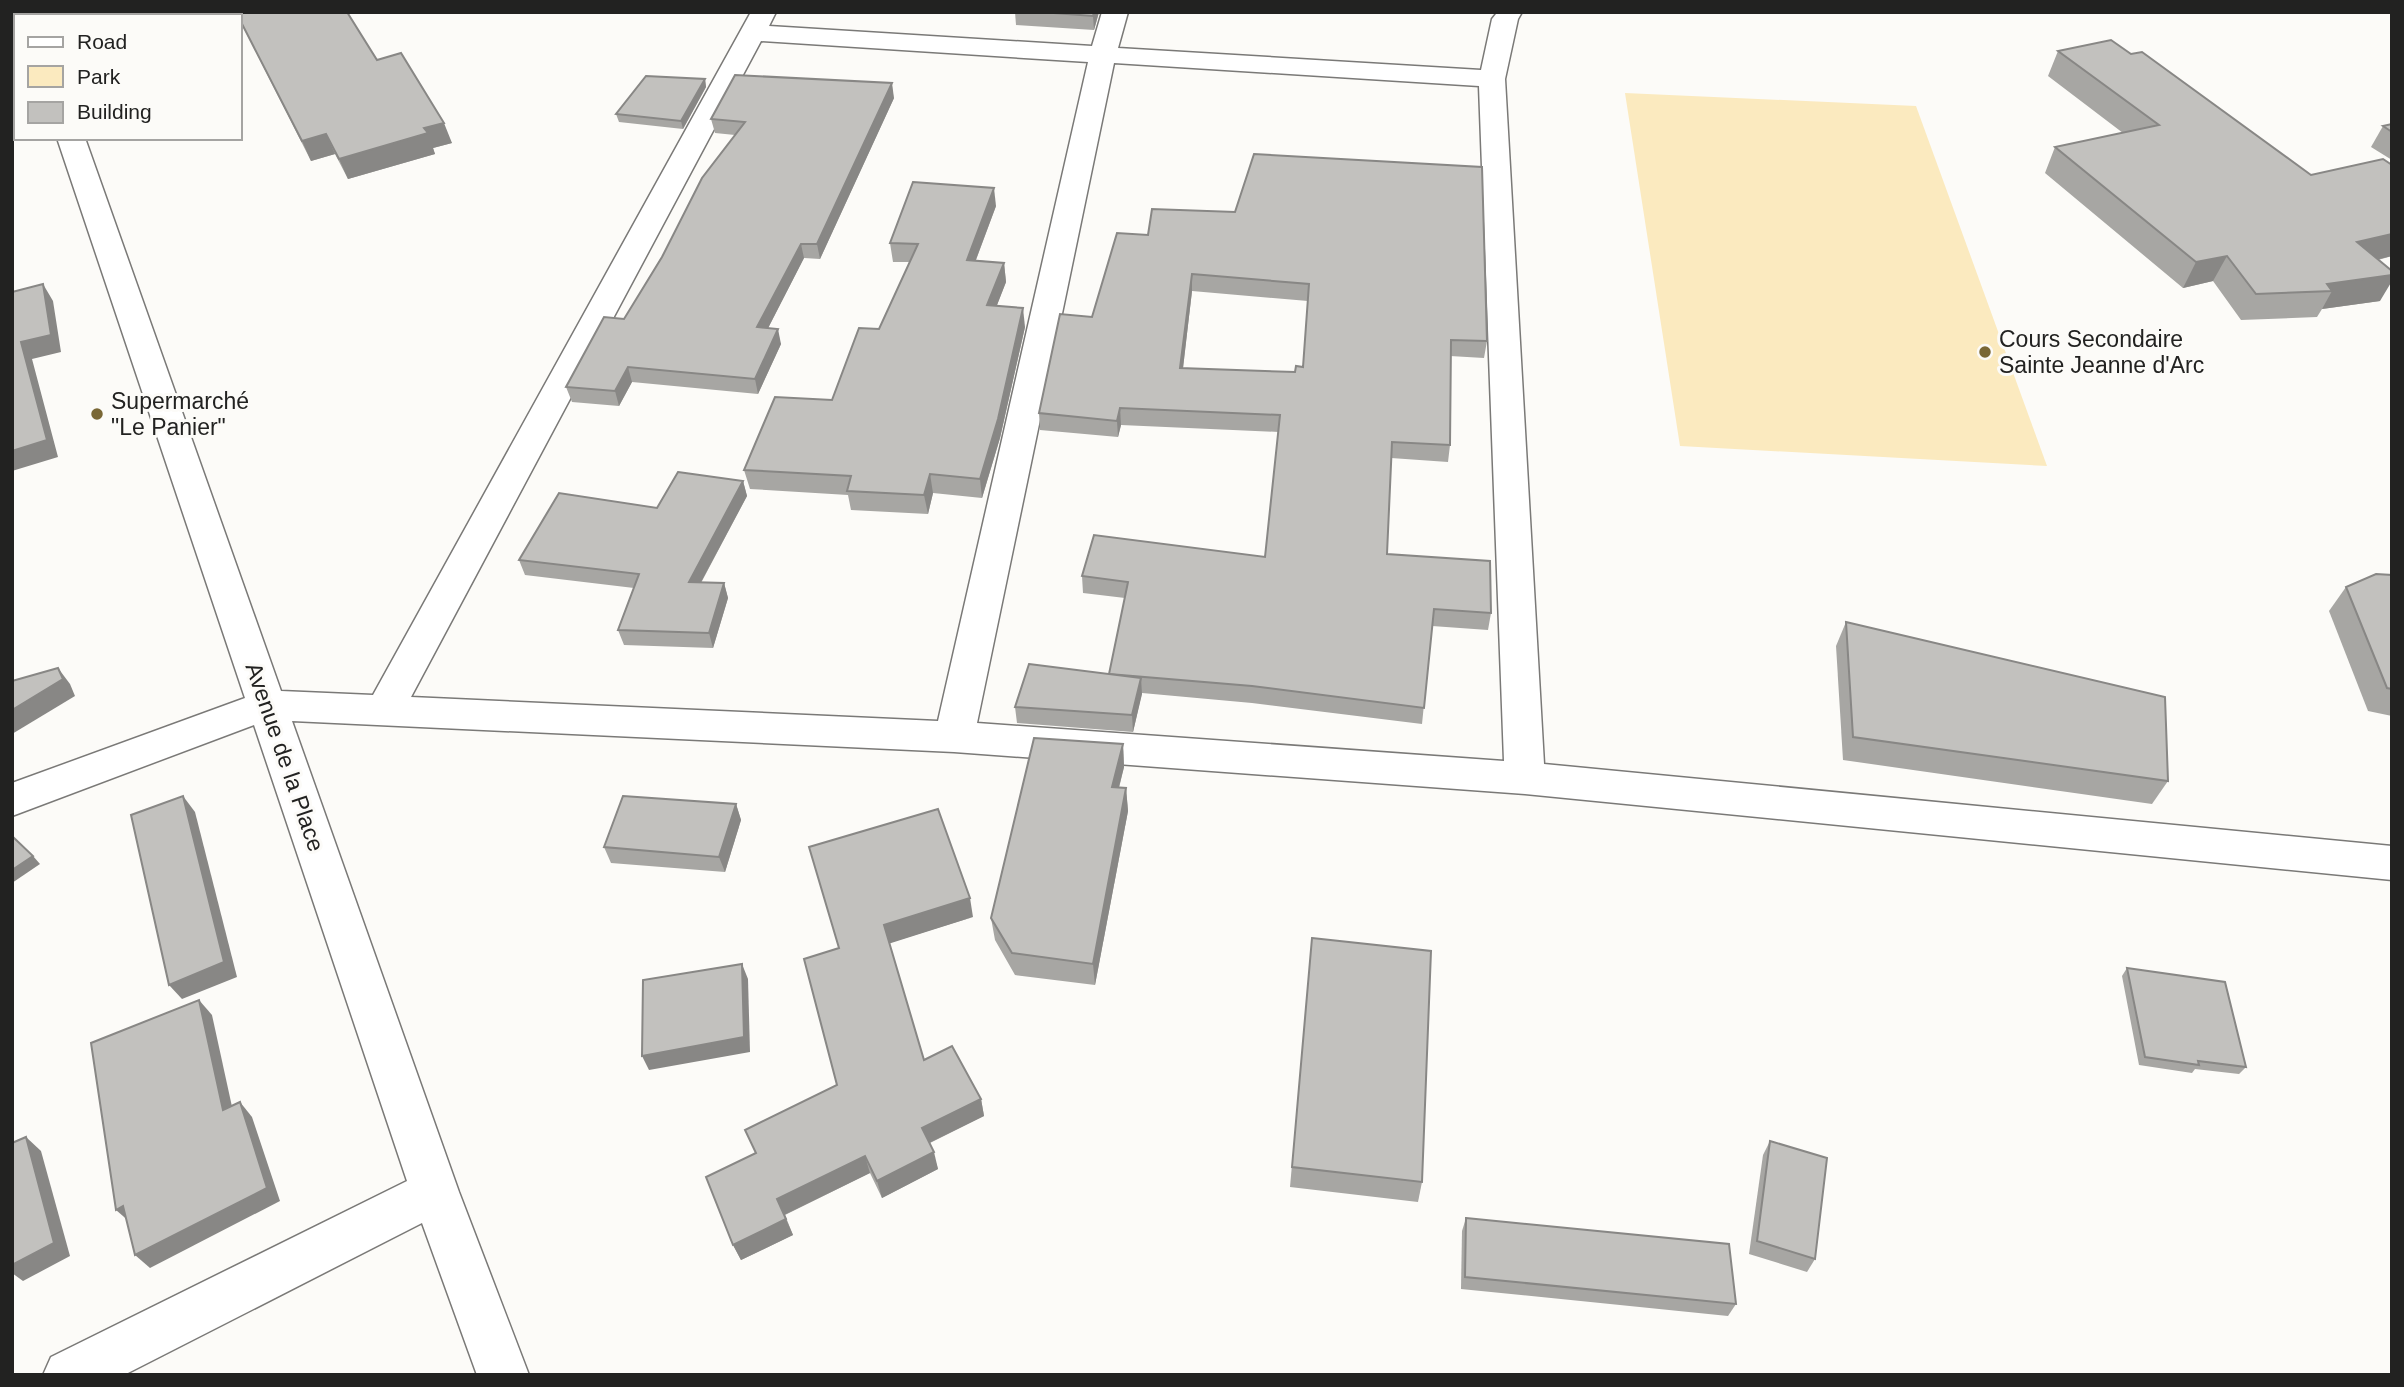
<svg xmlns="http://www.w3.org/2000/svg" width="2404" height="1387" viewBox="0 0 2404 1387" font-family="Arial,sans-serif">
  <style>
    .green { fill: #fbeabf }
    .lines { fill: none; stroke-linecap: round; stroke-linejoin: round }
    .minor-casing { stroke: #7a7977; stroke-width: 3 }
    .minor { fill: #fff; fill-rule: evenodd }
    .wall { fill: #a7a6a3; fill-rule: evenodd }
    .shaded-wall { fill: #888785 }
    .building { fill: #c2c1be; stroke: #888785; stroke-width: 2; fill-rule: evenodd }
    .poi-dot { fill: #796735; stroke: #fcfbf8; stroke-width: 2.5 }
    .labels { text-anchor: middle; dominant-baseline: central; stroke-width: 6; stroke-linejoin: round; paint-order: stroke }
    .poi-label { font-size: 23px; fill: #222221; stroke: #fcfbf8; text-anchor: start }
    .street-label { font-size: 23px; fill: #222221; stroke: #fcfbf8 }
  </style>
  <rect width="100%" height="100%" fill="#fcfbf8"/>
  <path class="green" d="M1625,93L1916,106L2047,466L1680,446Z"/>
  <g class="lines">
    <defs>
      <g id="minor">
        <path d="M12,12H38L39,16H16V19Z"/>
        <path d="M751,12H776L769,26L1092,46L1102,12H1128L1118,48L1481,70L1492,19L1496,14L1522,12L1518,19L1505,79L1544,764L2392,846V880L1525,794L954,752L292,721L459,1192L529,1375H477L422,1223L124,1375H43L51,1357L407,1181L254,725L12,816V783L245,698L57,138H85L281,691L373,695ZM761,41L1088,62L938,721L411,697ZM1114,63L1479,86L1504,761L977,723Z"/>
        <path d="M16,44V60L12,61V45Z"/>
      </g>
    </defs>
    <use href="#minor" class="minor-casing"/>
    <use href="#minor" class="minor"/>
  </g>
  <g class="wall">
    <path d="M1015,12H1099L1094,30L1016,25Z"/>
    <path d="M240,21L377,60L452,143L433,148L435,154L348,179L335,154L311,161Z"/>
    <path d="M2058,51L2392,256L2378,260L2380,301L2322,309L2317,317L2241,320L2213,281L2183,288L2045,173L2055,147L2123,133L2048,76Z"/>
    <path d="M705,79L706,87L683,129L619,122L616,114Z"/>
    <path d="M894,98L820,259L804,258L768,328L781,344L758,394L632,382L619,406L572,402L566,387L624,319L735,135L715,133L711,119Z"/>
    <path d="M2392,124V160L2371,147L2383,126Z"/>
    <path d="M996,206L976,260L1004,263L1006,282L997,305L1025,327L1000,438L982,498L933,493L928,514L851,510L848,495L750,489L744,470L832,400L879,329L910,262H893L890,243Z"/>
    <path d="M1235,212L1487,341L1484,358L1450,356V445L1448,462L1391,458L1387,554L1491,613L1488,630L1432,626L1422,724L1252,703L1142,693L1133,732L1017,723L1015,707L1109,674L1125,598L1083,593L1082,576L1265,557L1279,432L1121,425L1118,437L1040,430L1039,413L1092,317L1148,235ZM1192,291L1308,301L1303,367L1295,372L1183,368Z"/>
    <path d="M743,481L747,496L701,583H724L728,598L713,648L624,645L618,630L634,588L525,575L519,560L657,508Z"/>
    <path d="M2392,575V716L2368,711L2329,611L2346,587Z"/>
    <path d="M1846,622L2168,781L2152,804L1843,760L1836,646Z"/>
    <path d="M1123,744L1124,767L1119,788H1126L1128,811L1095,985L1015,975L995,940L991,918Z"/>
    <path d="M736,804L741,820L725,872L611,863L604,847Z"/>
    <path d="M973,917L889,943L924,1060L981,1099L984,1116L930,1143L938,1169L882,1198L870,1173L785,1215L793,1235L741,1260L733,1245L755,1153L837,1085L804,959Z"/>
    <path d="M1312,938L1422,1182L1418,1202L1290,1187Z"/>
    <path d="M2127,968L2246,1067L2239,1074L2195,1069L2192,1073L2139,1065L2122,976Z"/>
    <path d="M1770,1141L1815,1259L1807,1272L1749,1254L1763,1155Z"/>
    <path d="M1466,1218L1736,1304L1728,1316L1461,1289L1462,1231Z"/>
  </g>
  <g class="shaded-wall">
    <path d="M1094,12H1099L1094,30L1093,16Z"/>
    <path d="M705,79L706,87L683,129L681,121Z"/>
    <path d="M892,83L894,98L820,259L817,244Z"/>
    <path d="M444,123L452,143L433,148L435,154L348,179L339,159L424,128Z"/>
    <path d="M326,134L335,154L311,161L302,141Z"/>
    <path d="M994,188L996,206L969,278L967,260Z"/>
    <path d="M2392,234V256L2342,268L2357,242Z"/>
    <path d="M801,244L804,258L761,342L757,327Z"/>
    <path d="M2227,256L2213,281L2183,288L2196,262Z"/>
    <path d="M1004,263L1006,282L990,323L987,305Z"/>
    <path d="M1192,274V291L1181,385L1180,368Z"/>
    <path d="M2392,275V281L2380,301L2322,309L2332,291L2327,284Z"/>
    <path d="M43,284L53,301L61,352L32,359L58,457L12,471V451L21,342Z"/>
    <path d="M1023,308L1025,327L1000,438L982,498L980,479Z"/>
    <path d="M778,329L781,344L758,394L755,379Z"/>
    <path d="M628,367L632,382L619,406L615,391Z"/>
    <path d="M1120,408L1121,425L1118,437L1117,421Z"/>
    <path d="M930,474L933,493L928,514L924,495Z"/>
    <path d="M743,481L747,496L693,597L689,582Z"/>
    <path d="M724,583L728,598L713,648L709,633Z"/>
    <path d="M58,668L70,684L75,696L12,734V710Z"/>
    <path d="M1141,678L1142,694L1133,732L1132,715Z"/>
    <path d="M1123,744L1124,767L1113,810L1112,787Z"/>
    <path d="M1126,788L1128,811L1095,985L1093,964Z"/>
    <path d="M183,796L195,812L237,977L182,999L169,985Z"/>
    <path d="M736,804L741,820L725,872L719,857Z"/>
    <path d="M33,856L40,864L12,883V870Z"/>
    <path d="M970,898L973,917L888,944L884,925Z"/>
    <path d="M742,964L748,979L750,1052L649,1070L642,1056Z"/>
    <path d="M199,1000L212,1015L236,1125L223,1110Z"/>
    <path d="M981,1099L984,1116L927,1144L922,1128Z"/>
    <path d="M240,1102L252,1117L280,1201L150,1268L135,1255Z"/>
    <path d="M26,1137L41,1151L70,1256L23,1281L12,1273V1265Z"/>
    <path d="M934,1152L938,1169L882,1198L877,1181Z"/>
    <path d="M865,1156L870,1173L784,1215L777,1199Z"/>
    <path d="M123,1206L131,1223L116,1210Z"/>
    <path d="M786,1219L793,1235L741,1260L733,1245Z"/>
  </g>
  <g class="building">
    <path d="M238,12H347L377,60L401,53L444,123L424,128L428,133L339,159L326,134L302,141L240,20V16H238L236,13Z"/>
    <path d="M1040,12H1094L1093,16Z"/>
    <path d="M2111,40L2131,54L2142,52L2311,175L2383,159L2392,165V234L2357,242L2392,271V275L2327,284L2332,291L2256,294L2227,256L2196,262L2055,147L2159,125L2058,51Z"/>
    <path d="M735,75L892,83L817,244H801L757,327L778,329L755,379L628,367L615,391L566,387L604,317L624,319L662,257L702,178L745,122L711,119Z"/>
    <path d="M646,76L705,79L681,121L616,114Z"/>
    <path d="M2392,124V132L2383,126Z"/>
    <path d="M1254,154L1482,167L1487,341L1451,340L1450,445L1392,442L1387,554L1490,561L1491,613L1434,609L1424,708L1252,686L1109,674L1128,582L1082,576L1094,535L1265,557L1280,415L1120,408L1117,421L1039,413L1060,314L1092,317L1117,233L1148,235L1152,209L1235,212ZM1192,274L1309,284L1303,367L1296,366L1295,372L1180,368Z"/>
    <path d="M913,182L994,188L967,260L1004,263L987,305L1023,308L998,419L980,479L930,474L924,495L847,491L851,476L744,470L775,397L832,400L859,328L879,329L918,244L890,243Z"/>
    <path d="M43,284L51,335L21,342L47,440L12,451V292Z"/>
    <path d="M678,472L743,481L689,582L724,583L709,633L618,630L639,574L519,560L559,493L657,508Z"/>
    <path d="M2376,574L2392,575V689L2387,688L2346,587Z"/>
    <path d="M1846,622L2165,697L2168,781L1853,737Z"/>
    <path d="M1029,664L1141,678L1132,715L1015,707Z"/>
    <path d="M58,668L63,679L12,710V681Z"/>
    <path d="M1034,738L1123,744L1112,787L1126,788L1093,964L1012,953L991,918Z"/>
    <path d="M183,796L224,962L169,985L131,815Z"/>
    <path d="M623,796L736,804L719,857L604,847Z"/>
    <path d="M938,809L970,898L884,925L924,1060L952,1046L981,1099L922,1128L934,1152L877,1181L865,1156L777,1199L786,1219L733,1245L706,1177L756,1153L745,1130L837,1085L804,959L839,948L809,847Z"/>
    <path d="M12,836L33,856L12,870Z"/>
    <path d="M1312,938L1431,951L1422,1182L1292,1167Z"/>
    <path d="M742,964L744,1037L642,1056L643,980Z"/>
    <path d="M2127,968L2225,982L2246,1067L2198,1061L2199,1065L2145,1057Z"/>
    <path d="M199,1000L223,1110L240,1102L267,1188L135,1255L123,1206L116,1210L91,1043Z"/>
    <path d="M26,1137L54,1243L12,1265V1143Z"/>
    <path d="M1770,1141L1827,1158L1815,1259L1757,1241Z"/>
    <path d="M1466,1218L1729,1244L1736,1304L1465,1277Z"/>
  </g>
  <g class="poi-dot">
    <circle cx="1985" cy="352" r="7"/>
    <circle cx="97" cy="414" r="7"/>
  </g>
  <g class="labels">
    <g class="poi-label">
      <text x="1999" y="339">Cours Secondaire<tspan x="1999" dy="26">Sainte Jeanne d'Arc</tspan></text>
      <text x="111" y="401">Supermarché<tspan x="111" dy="26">"Le Panier"</tspan></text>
    </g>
    <g class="street-label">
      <text transform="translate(285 757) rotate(71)">Avenue de la Place</text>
    </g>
  </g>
  <rect width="2404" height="1387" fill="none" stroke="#222221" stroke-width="28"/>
  <rect x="14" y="14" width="228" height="126" fill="#fcfbf8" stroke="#a5a4a2" stroke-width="2"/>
  <rect x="28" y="37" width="35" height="10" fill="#ffffff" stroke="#a5a4a2" stroke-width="2"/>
  <text x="77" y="49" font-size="21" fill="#222221">Road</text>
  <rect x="28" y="66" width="35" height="21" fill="#fbeabf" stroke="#a5a4a2" stroke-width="2"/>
  <text x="77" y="84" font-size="21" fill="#222221">Park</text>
  <rect x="28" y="102" width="35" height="21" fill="#c2c1be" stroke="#a5a4a2" stroke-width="2"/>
  <text x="77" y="119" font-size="21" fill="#222221">Building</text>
</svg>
